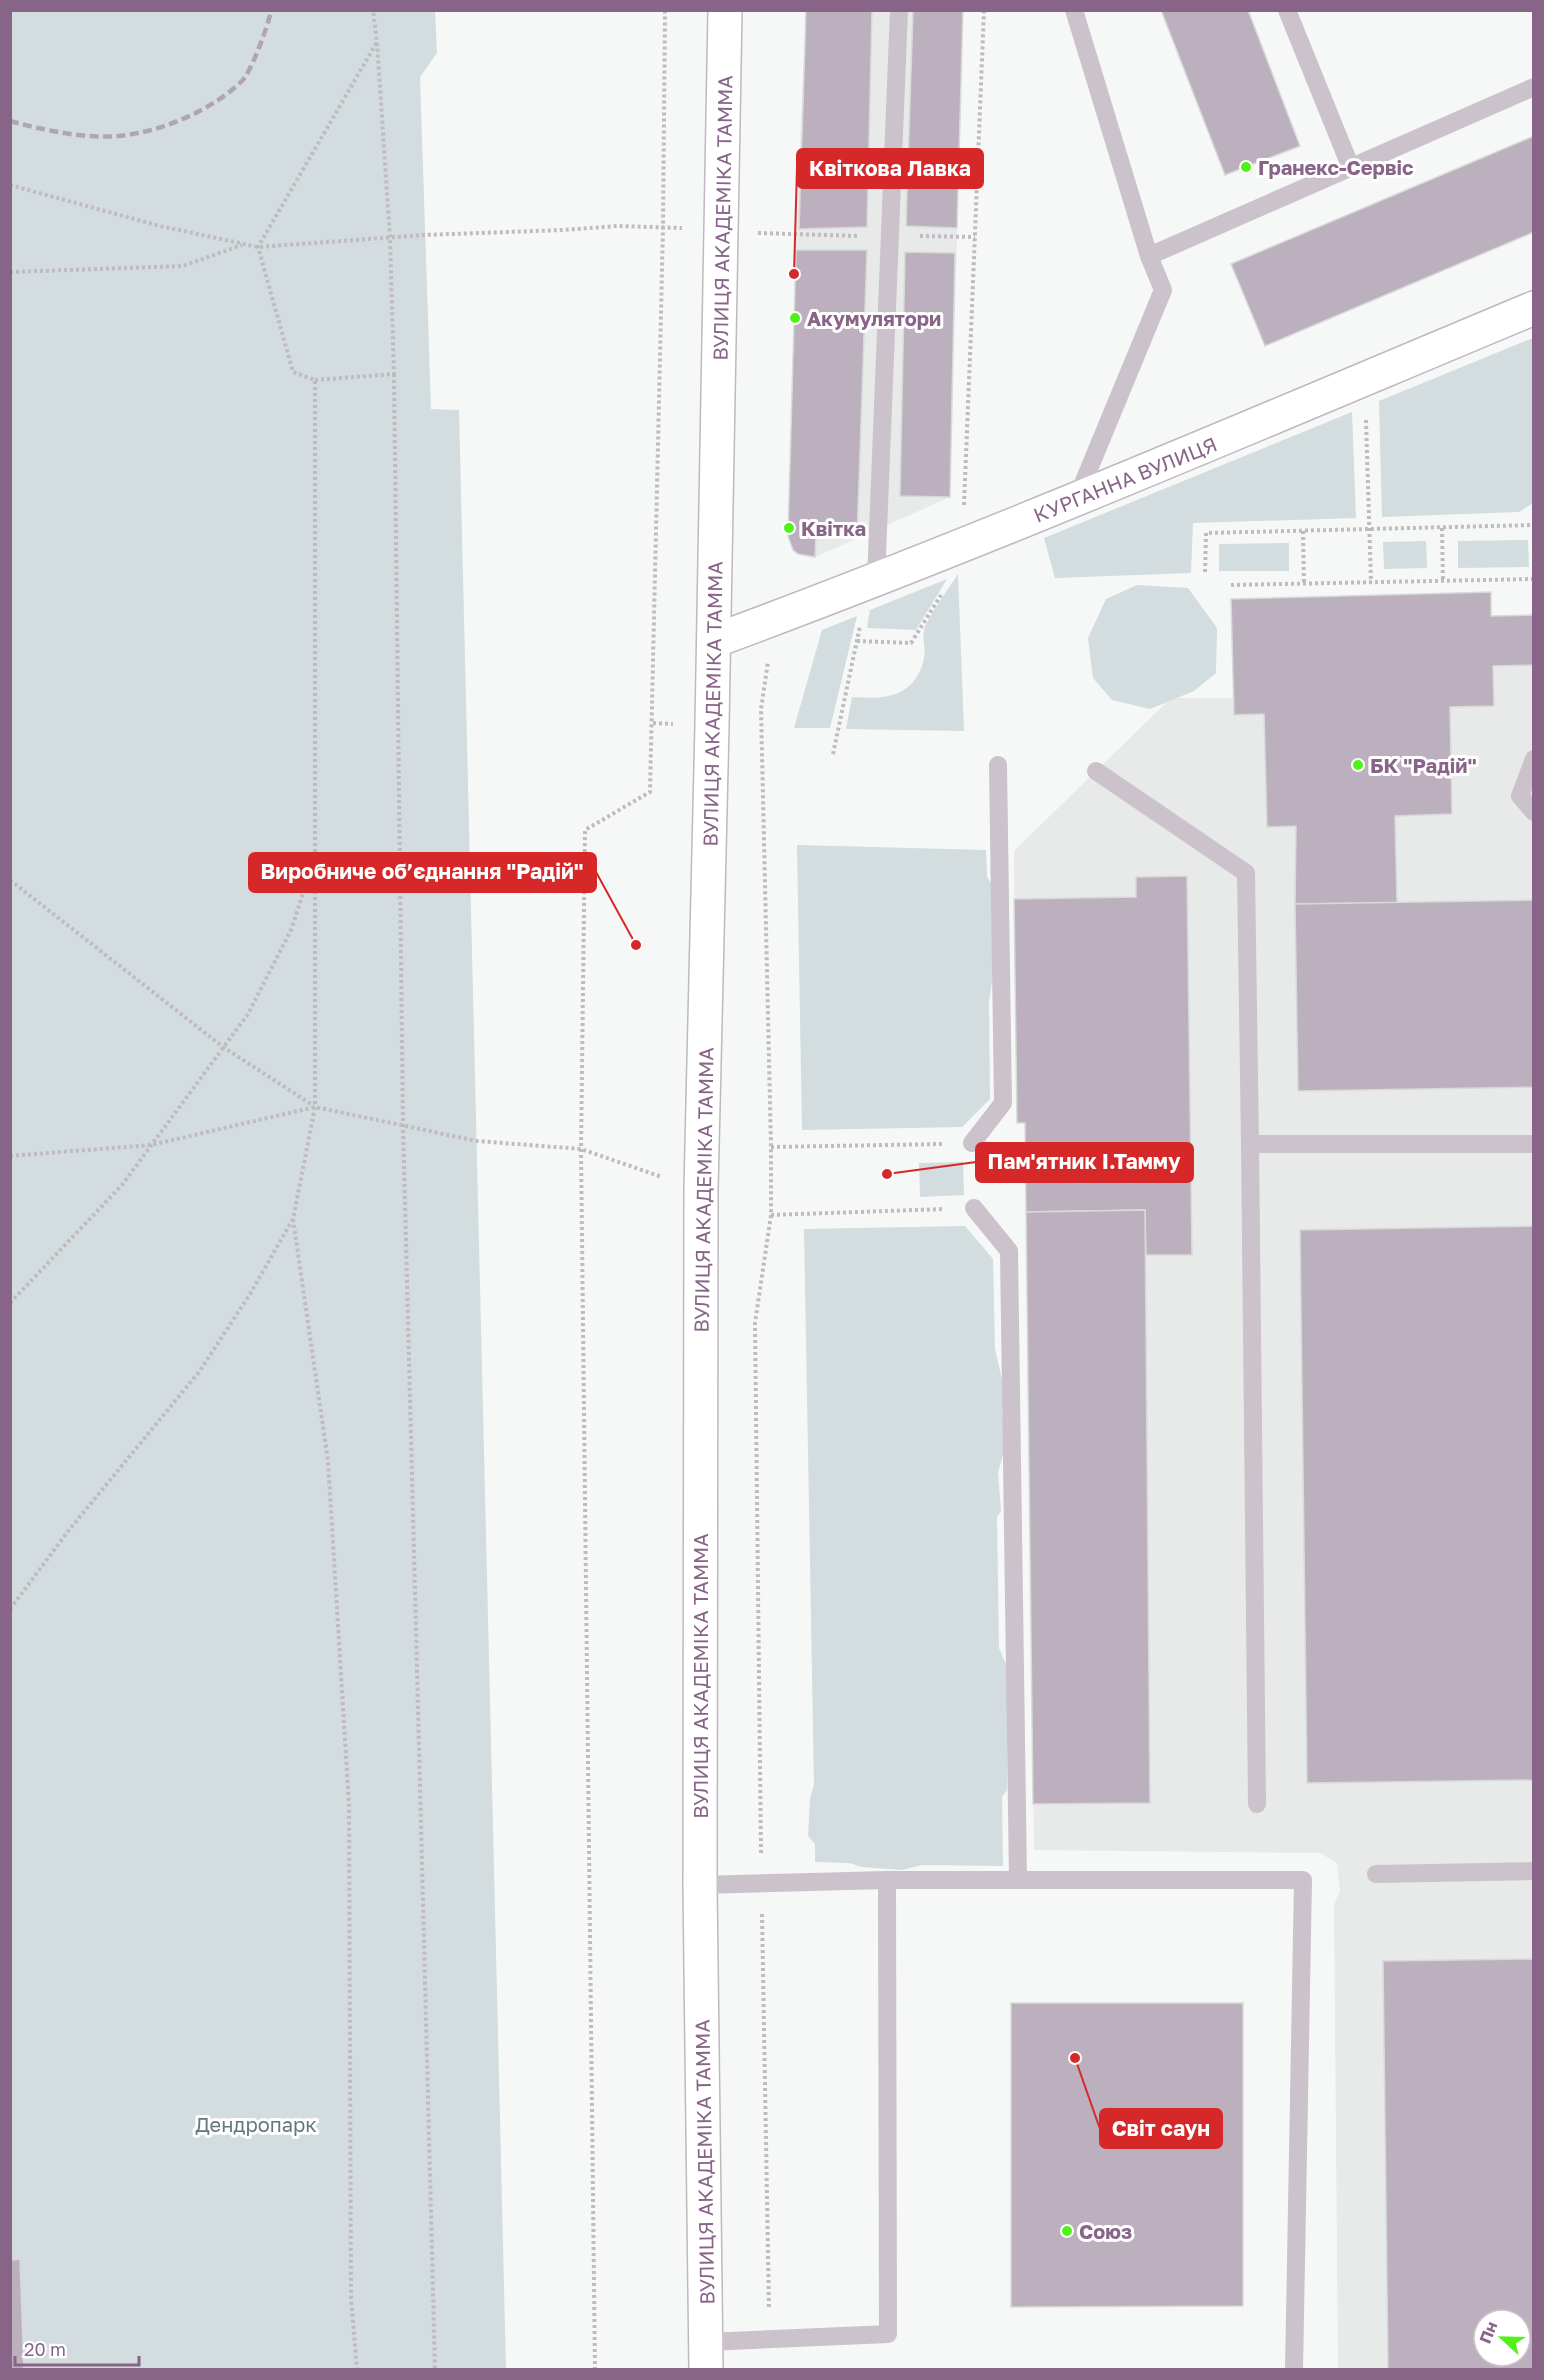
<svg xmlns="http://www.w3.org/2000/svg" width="1544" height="2380" viewBox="0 0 1544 2380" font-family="'Golos Text',sans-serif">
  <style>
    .built { fill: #e8e9e9; fill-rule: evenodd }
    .green { fill: #d3dcde }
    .building { fill: #bdb0be; stroke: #d7dad8; stroke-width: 1.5; fill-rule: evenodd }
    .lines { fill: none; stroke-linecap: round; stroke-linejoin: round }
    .secondary-casing { stroke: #c1b7c1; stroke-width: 36 }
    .path { stroke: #c0bac1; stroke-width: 4; stroke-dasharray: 3 3; stroke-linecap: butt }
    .lane { stroke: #cbc2cb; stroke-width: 18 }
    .secondary { stroke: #fff; stroke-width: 33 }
    .rail { stroke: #b1a5b2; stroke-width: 4.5; stroke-dasharray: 9 4.5; stroke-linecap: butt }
    .poi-dot { fill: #51f21a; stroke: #fff; stroke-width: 2 }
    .labels { text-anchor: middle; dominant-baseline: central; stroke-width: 6; stroke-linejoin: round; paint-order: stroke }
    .poi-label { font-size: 20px; font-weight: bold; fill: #876488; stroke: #fff; text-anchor: start }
    .street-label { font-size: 20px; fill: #876488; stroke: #fff }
    .park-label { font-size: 20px; fill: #64767f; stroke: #fff }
    .leader { fill: none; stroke: #d62828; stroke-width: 2 }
    .callout-dot { fill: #d62828; stroke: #fff; stroke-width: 2 }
    .callout { fill: #d62828; stroke: #d62828; stroke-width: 2 }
    .callout-label { font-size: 21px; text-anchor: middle; font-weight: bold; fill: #fff }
  </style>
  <rect width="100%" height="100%" fill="#f5f8f6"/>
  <g class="built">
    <path d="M806,11H963L950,497L815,557L798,554L793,550L788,536L795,318L794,274Z"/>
    <path d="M1491,592L1492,616L1528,615L1533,610V2369H1338L1334,1904L1340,1891L1337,1863L1320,1853L1034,1850L1025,1123H1017L1014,851L1171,698H1233L1231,599ZM1484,2320H1520V2356H1484Z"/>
  </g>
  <g class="green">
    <path d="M11,11H435L437,53L420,77L431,409L459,410L506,2369L11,2370Z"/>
    <path d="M1533,338V503L1519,512L1382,517L1379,401Z"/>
    <path d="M1352,412L1356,518L1193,523L1191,573L1055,578L1044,538Z"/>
    <path d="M1528,540L1529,567L1458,568V541Z"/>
    <path d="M1426,541L1427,568L1384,569L1383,542Z"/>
    <path d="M1289,543V571H1219V544Z"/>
    <path d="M958,574L964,731L846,729L852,697C885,700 916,697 924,658C926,649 922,639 924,630C927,618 950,587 958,574Z"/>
    <path d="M947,579L916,630L867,628L870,610Z"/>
    <path d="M1137,585L1188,588L1217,628L1216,673L1194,691L1150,709L1112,700L1093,678L1088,638L1106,599Z"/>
    <path d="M857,616L830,728H794L822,630Z"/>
    <path d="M797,845L986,850L987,877L997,893L995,961L989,1002L990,1099L962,1127L802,1130Z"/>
    <path d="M963,1162L964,1195L920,1197L919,1163Z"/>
    <path d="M965,1226L993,1259L995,1349L1003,1384L1002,1410L1006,1444L998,1473L1001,1511L997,1517L999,1648L1007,1666V1790L1002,1797L1003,1866L922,1865L902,1870L862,1867L849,1863L815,1862V1844L808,1836L810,1798L814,1785L804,1229Z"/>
  </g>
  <g class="building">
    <path d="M806,10H872L867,227L799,229Z"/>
    <path d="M913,10H963L957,228L906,226Z"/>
    <path d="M1161,10H1248L1300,146L1225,175Z"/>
    <path d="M1534,136V232L1265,346L1231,264Z"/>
    <path d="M796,250H867L857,538L816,537L815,557L798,554L793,550L788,536Z"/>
    <path d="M905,252L955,253L950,497L900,496Z"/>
    <path d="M1491,592V616L1534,615V665L1493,666L1494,706L1450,707L1452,814L1395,816L1397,903L1295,904L1296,826L1267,827L1264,714L1234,715L1231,599Z"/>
    <path d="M1187,876L1192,1255H1146L1145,1210L1026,1212L1025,1123H1017L1014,899L1136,897V877Z"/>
    <path d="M1534,900V1087L1298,1091L1295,904Z"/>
    <path d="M1145,1210L1150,1803L1033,1804L1026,1212Z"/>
    <path d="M1534,1226V1780L1307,1783L1300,1230Z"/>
    <path d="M1534,1959V2370H1388L1383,1961ZM1484,2320H1520V2356H1484Z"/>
    <path d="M1011,2003H1243V2306L1011,2307Z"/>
    <path d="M20,2259L24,2370H10V2260Z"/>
  </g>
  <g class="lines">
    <defs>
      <g id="secondary">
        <path d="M714,641C990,539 1261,422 1534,308"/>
        <path d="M706,2370L700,1885L701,1189L712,725L725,10"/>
      </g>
    </defs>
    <use href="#secondary" class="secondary-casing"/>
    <g class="path">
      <path d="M10,185L160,226L258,247L424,235L563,230L618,226L682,228"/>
      <path d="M758,233L859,236"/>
      <path d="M920,236L975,237"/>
      <path d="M10,272L183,266L242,245"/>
      <path d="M394,374L403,1125L435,2370"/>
      <path d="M315,380L394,374L390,238L377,42L373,10"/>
      <path d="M1366,420L1371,582"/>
      <path d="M964,505L984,10"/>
      <path d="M1442,528L1443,581"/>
      <path d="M1303,531L1304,584"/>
      <path d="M1205,572L1206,533L1534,525"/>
      <path d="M1231,585L1534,579"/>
      <path d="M857,641L911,643L941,595"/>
      <path d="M653,723L673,724"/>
      <path d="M833,754L860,626"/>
      <path d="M10,880L223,1047L314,1106"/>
      <path d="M771,1147L943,1144"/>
      <path d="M10,1156L151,1145L315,1107L477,1141L581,1149L662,1177"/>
      <path d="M771,1215L944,1209"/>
      <path d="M293,1219L328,1461L349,1805L351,2298L357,2370"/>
      <path d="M10,1303L122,1185L248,1014L291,930L313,863"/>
      <path d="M10,1609L69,1530L199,1372L250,1294L293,1219L315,1107V380L293,372L258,247L377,42"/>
      <path d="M761,1853L755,1323L771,1215V1147L761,709L768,662"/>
      <path d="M762,1914L769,2309"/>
      <path d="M595,2370L581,1149L585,830L650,792L663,227L665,10"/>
    </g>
    <g class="lane">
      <path d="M1074,10L1149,256L1163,290L1077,498"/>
      <path d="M1287,10L1351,168"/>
      <path d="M1149,256L1534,87"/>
      <path d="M876,580L899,10"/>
      <path d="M1534,759L1520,796L1534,812"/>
      <path d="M1096,771L1246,873L1250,1144H1534"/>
      <path d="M972,1143L1003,1103L998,765"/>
      <path d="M1250,1144L1257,1804"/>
      <path d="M974,1208L1009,1251L1018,1880"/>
      <path d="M1376,1874L1534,1871"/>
      <path d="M887,1880H1303L1294,2370"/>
      <path d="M700,1885L887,1880L888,2334L707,2342"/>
    </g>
    <use href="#secondary" class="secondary"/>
    <path class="rail" d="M10,121C44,130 84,139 118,136C161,132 211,111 242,81C251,72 269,24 271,10"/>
  </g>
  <g class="poi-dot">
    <circle cx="1246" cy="167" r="6"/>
    <circle cx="795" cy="318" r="6"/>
    <circle cx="789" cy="528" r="6"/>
    <circle cx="1358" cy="765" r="6"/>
    <circle cx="1067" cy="2231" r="6"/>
  </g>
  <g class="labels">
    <g class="poi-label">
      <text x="1258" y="167">Гранекс-Сервіс</text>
      <text x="807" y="318">Акумулятори</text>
      <text x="801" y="528">Квітка</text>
      <text x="1370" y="765">БК "Радій"</text>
      <text x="1079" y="2231">Союз</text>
    </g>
    <g class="street-label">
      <text transform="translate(722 218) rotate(-89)">ВУЛИЦЯ АКАДЕМІКА ТАММА</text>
      <text transform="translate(1125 479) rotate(-22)">КУРГАННА ВУЛИЦЯ</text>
      <text transform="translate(712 704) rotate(-89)">ВУЛИЦЯ АКАДЕМІКА ТАММА</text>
      <text transform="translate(703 1190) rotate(-89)">ВУЛИЦЯ АКАДЕМІКА ТАММА</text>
      <text transform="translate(700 1676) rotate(-90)">ВУЛИЦЯ АКАДЕМІКА ТАММА</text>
      <text transform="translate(704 2162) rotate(-91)">ВУЛИЦЯ АКАДЕМІКА ТАММА</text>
    </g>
    <g class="park-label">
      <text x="256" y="2124">Дендропарк</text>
    </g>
  </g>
  <path class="leader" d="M794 274L797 168M636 945L596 872M887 1174L976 1162M1075 2058L1100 2129"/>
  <g class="callout-dot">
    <circle cx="794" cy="274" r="6"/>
    <circle cx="636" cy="945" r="6"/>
    <circle cx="887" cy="1174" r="6"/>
    <circle cx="1075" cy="2058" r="6"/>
  </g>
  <g class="callout">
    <rect x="797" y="149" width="186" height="39" rx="6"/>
    <rect x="249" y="853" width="347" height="39" rx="6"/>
    <rect x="976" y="1143" width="217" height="39" rx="6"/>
    <rect x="1100" y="2109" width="122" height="39" rx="6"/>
  </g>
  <g class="callout-label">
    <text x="890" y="176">Квіткова Лавка</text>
    <text x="422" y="879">Виробниче об’єднання "Радій"</text>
    <text x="1084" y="1169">Пам'ятник І.Тамму</text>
    <text x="1161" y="2136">Світ саун</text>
  </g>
  <rect width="1544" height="2380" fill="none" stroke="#876488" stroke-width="24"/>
  <g transform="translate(1502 2338) rotate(292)"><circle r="28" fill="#ffffff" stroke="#cfc1cf" stroke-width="1.5"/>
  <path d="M0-4.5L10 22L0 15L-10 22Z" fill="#51f21a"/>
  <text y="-9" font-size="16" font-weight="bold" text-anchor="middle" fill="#876488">Пн</text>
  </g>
  <path d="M15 2356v9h124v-9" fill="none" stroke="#876488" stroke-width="3"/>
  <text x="24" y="2356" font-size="18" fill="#876488" stroke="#ffffff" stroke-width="4.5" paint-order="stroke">20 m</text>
</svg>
